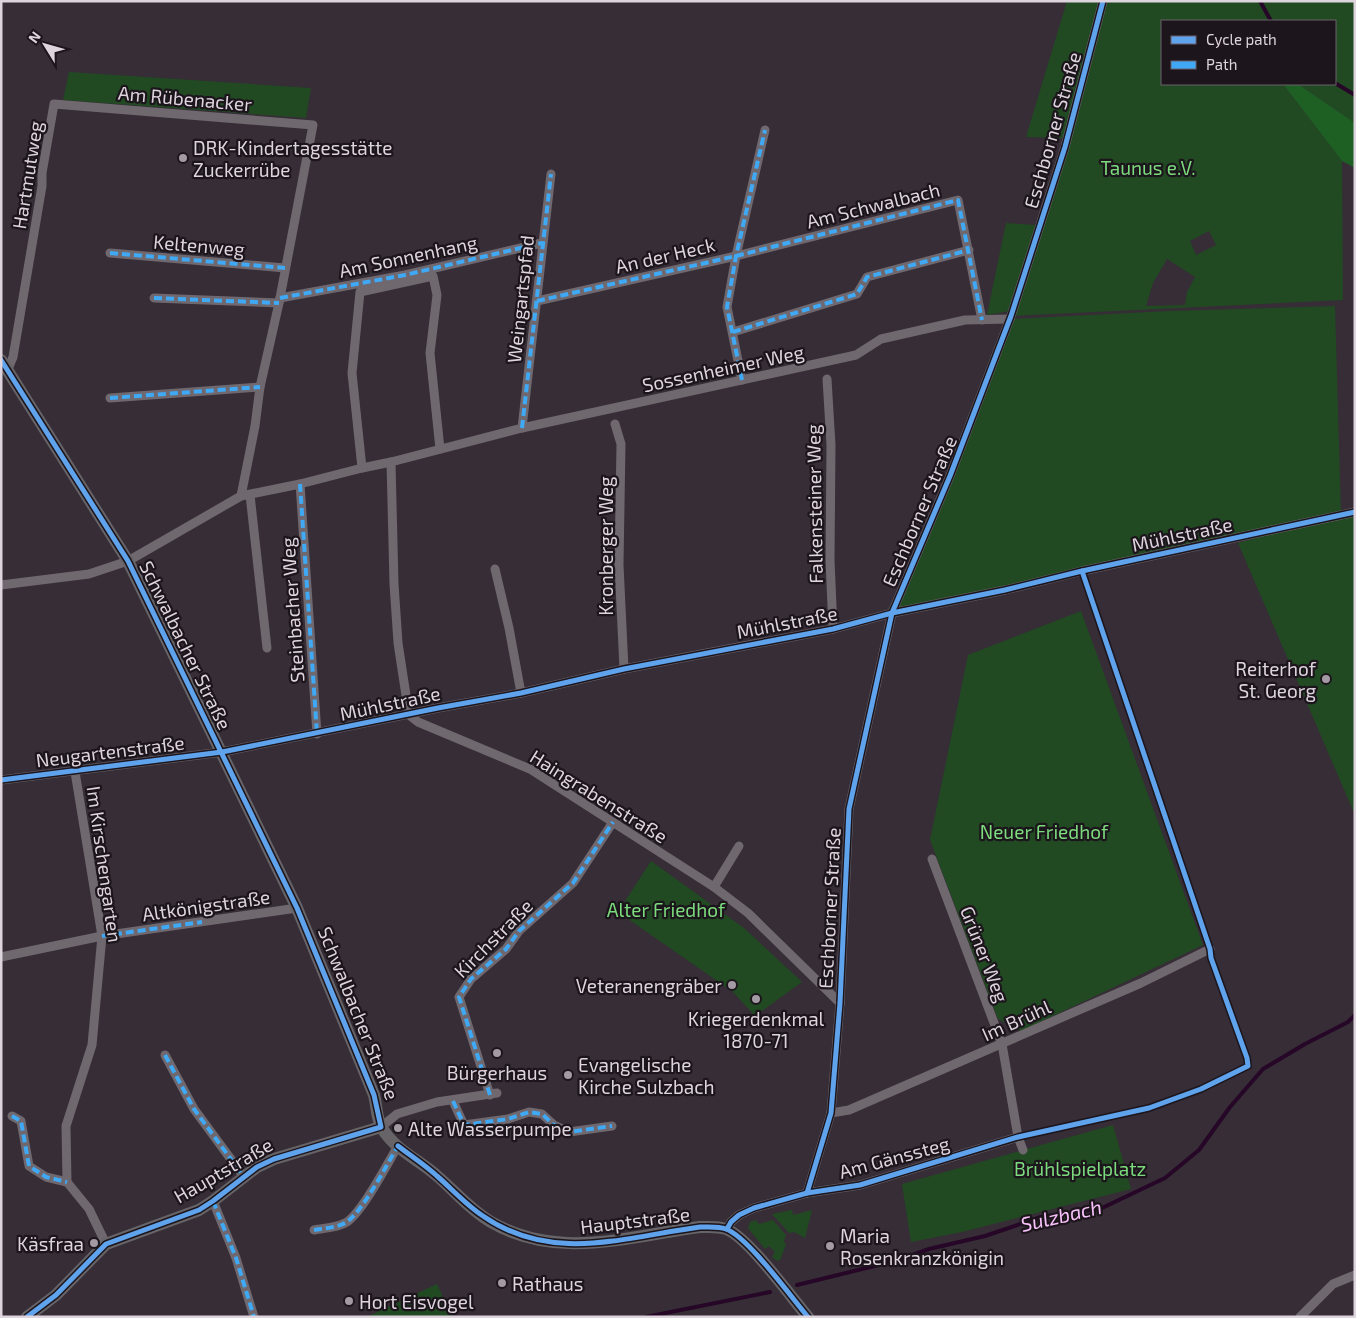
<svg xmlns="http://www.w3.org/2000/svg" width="1356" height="1318" viewBox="0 0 1356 1318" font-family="'Exo 2',sans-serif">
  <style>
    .green { fill: #214a23; fill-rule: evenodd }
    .forest { fill: #1e5f24 }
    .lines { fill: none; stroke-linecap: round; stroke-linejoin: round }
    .stream { stroke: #260727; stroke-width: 4 }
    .street { stroke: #6f686f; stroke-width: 9 }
    .secondary { stroke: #676467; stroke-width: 12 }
    .quiet { stroke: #3fa9f5; stroke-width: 4; stroke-dasharray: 8 4; stroke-linecap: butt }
    .cycleway-casing { stroke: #1c151c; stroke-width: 8 }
    .cycleway { stroke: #60a3ed; stroke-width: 5 }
    .poi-dot { fill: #a39aa3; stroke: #1c151c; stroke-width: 2 }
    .labels { text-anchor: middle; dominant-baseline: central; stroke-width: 4.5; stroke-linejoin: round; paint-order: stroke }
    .street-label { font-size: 19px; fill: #ded4de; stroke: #1c151c }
    .poi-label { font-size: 19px; fill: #ded4de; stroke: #1c151c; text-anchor: start }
    .park-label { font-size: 19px; fill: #7bdb7d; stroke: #1c151c }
    .water-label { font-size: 20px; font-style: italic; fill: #f7c1f9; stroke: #1c151c }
  </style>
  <rect width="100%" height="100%" fill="#362d36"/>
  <g class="green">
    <path d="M1067,1H1355V123L1298,84H1335V21H1162V84H1283L1342,161L1343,300L1011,316L1067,138L1026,137ZM1209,231L1216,245L1196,255L1190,241ZM1167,259L1195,277L1187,292L1185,305L1146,306L1153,283Z"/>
    <path d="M69,72L311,88L306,118L63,100Z"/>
    <path d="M1006,223L1037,225L1010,311L987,315Z"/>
    <path d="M1335,306L1341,515L1355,512V815L1238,543L1309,523L892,613L1010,319L1169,311Z"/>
    <path d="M1081,611L1203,945L1021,1031L998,1019L930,840L968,655Z"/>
    <path d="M651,861L744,928L802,982L755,1016L733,992L618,912Z"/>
    <path d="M1113,1125L1131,1189L962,1232L911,1242L902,1184Z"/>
    <path d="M792,1210L793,1215L812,1210L805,1238L794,1232L789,1233L772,1214Z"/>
    <path d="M756,1220L759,1224L773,1220L786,1235L784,1241L786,1245L780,1260L777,1261L772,1257L775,1252L769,1246L765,1249L748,1228L750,1222Z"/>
    <path d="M437,1284L452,1317H367L373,1314Z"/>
  </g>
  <path class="forest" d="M1283,84H1298L1355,123V168L1342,161Z"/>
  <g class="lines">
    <g class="stream">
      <path d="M1260,1L1271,21"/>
      <path d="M1335,83L1355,95"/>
      <path d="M797,1285L899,1260L929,1249L985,1236L1041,1217L1102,1208L1165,1178L1199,1150L1230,1107L1263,1069L1305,1044L1348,1022L1355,1015"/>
      <path d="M646,1317L770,1292"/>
    </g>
    <g class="street">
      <path d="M110,253L285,268"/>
      <path d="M154,298L279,303"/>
      <path d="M280,298L405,275L542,243"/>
      <path d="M537,301L736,256L958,200L982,320"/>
      <path d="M733,332L857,294L867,277L969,250"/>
      <path d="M8,369L13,357L42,186V173L54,104L313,125L279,303L260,387L255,426L241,496"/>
      <path d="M827,379L831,445L830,560L833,629"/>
      <path d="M742,380L727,307L736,256L765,130"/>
      <path d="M110,398L260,387"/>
      <path d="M615,424L621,444L619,565L624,669"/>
      <path d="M522,428L551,174"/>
      <path d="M391,462L394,584L398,643L409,715L418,722L530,769L714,887L748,913L840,1003"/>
      <path d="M362,468L352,373L360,292L433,276L437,295L430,353L440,449"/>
      <path d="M300,484L317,734"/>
      <path d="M250,495L267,648"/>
      <path d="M495,569L509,628L521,693"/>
      <path d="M1,585L89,574L128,561L241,496L300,484L362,468L391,462L522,428L856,355L881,339L965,320L1010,319"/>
      <path d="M75,772L102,936L92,1045L66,1126L67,1182L89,1209L106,1244"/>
      <path d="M1,780L222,752L438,708L521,693L624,669L833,629L892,613L1005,590L1082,571L1355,512"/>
      <path d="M932,859L1002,1044L1018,1137L1023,1150"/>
      <path d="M714,887L739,846"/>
      <path d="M1,957L102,936L297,908"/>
      <path d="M165,1055L194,1109L244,1177"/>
      <path d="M490,1095L459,997L471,979L506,949L519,931L573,883L613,822"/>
      <path d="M453,1101L464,1125L508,1119L529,1112L542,1114L554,1125L569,1132L612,1126"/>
      <path d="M831,1113L849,1110L1141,983L1210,949"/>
      <path d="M12,1116L21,1121L29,1166L46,1177L67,1182"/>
      <path d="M381,1127L397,1114L437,1102L497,1093"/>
      <path d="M807,1193L831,1113L840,1003L849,809L892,613L950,476L1011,316L1065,147L1103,1"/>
      <path d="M213,1201L236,1258L254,1317"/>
      <path d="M727,1229L731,1222L739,1215L754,1208L807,1193L860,1185L1018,1137"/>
      <path d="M314,1230C323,1228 336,1228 345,1223C361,1215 387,1164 398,1146"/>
      <path d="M1300,1317L1333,1284L1355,1275"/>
    </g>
    <g class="secondary">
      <path d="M1,360L128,561L297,908L374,1095C377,1105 376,1119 382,1128C394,1149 419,1160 436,1175C455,1191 470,1210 491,1222C559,1261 629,1236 700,1227C709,1227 718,1226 726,1229C748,1237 791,1297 808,1317"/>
      <path d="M27,1317L56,1295L106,1244L199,1210L213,1201L257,1167L274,1159L381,1127"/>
    </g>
    <g class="quiet">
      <path d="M110,253L285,268"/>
      <path d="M154,298L279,303"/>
      <path d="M280,298L405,275L542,243"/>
      <path d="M537,301L736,256L958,200L982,320"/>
      <path d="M733,332L857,294L867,277L969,250"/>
      <path d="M742,380L727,307L736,256L765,130"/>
      <path d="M110,398L260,387"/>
      <path d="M522,428L551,174"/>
      <path d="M300,484L317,734"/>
      <path d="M102,936L202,922"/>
      <path d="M165,1055L194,1109L244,1177"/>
      <path d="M490,1095L459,997L471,979L506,949L519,931L573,883L613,822"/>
      <path d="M453,1101L464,1125L508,1119L529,1112L542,1114L554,1125L569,1132L612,1126"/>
      <path d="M12,1116L21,1121L29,1166L46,1177L67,1182"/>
      <path d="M213,1201L236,1258L254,1317"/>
      <path d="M314,1230C323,1228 336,1228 345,1223C361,1215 387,1164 398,1146"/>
    </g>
    <defs>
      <g id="cycleway">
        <path d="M1,360L128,561L297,908L374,1095L381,1127L274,1159L257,1167L213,1201L199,1210L106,1244L56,1295L27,1317"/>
        <path d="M1,780L222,752L438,708L521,693L624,669L833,629L892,613L1005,590L1082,571L1355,512"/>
        <path d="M398,1146C411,1156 425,1165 437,1176C452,1189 466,1205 483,1216C552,1264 625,1237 700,1227C709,1227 718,1226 726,1229C748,1237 791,1297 808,1317"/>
        <path d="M807,1193L831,1113L840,1003L849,809L892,613L950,476L1011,316L1065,147L1103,1"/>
        <path d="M727,1229L731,1222L739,1215L754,1208L807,1193L860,1185L1018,1137L1149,1108L1201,1089L1248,1066L1247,1058L1211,958L1210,949L1082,571"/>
      </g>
    </defs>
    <use href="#cycleway" class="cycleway-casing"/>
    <use href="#cycleway" class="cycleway"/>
  </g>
  <g class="poi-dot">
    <circle cx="183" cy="158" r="5"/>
    <circle cx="1326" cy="679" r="5"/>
    <circle cx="732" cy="985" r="5"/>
    <circle cx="756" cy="999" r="5"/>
    <circle cx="497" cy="1053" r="5"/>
    <circle cx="568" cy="1075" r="5"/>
    <circle cx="398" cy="1128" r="5"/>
    <circle cx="94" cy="1243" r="5"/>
    <circle cx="830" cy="1246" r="5"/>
    <circle cx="502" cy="1283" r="5"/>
    <circle cx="349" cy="1301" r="5"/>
  </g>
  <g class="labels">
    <g class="street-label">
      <text transform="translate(185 98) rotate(5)">Am Rübenacker</text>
      <text transform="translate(1052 130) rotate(-74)">Eschborner Straße</text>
      <text transform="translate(27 175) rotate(-81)">Hartmutweg</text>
      <text transform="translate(873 205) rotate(-14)">Am Schwalbach</text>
      <text transform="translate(199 245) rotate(5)">Keltenweg</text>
      <text transform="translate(665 255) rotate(-13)">An der Heck</text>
      <text transform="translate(408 256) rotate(-12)">Am Sonnenhang</text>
      <text transform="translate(520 299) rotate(-84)">Weingartspfad</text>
      <text transform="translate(723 368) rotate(-12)">Sossenheimer Weg</text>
      <text transform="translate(814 504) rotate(-91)">Falkensteiner Weg</text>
      <text transform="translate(919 511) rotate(-67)">Eschborner Straße</text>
      <text transform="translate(1182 534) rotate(-12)">Mühlstraße</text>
      <text transform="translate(605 546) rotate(-90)">Kronberger Weg</text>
      <text transform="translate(292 610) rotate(-94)">Steinbacher Weg</text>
      <text transform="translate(787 622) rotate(-11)">Mühlstraße</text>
      <text transform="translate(186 645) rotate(64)">Schwalbacher Straße</text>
      <text transform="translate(390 703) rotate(-12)">Mühlstraße</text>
      <text transform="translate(110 751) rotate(-7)">Neugartenstraße</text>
      <text transform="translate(599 796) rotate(32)">Haingrabenstraße</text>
      <text transform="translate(105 864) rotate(82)">Im Kirschengarten</text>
      <text transform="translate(206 905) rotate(-8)">Altkönigstraße</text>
      <text transform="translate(829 908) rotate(-87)">Eschborner Straße</text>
      <text transform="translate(493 938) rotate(-45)">Kirchstraße</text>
      <text transform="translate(985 954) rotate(69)">Grüner Weg</text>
      <text transform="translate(359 1013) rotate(68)">Schwalbacher Straße</text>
      <text transform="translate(1016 1020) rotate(-24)">Im Brühl</text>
      <text transform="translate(894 1157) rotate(-15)">Am Gänssteg</text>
      <text transform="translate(223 1170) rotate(-30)">Hauptstraße</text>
      <text transform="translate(635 1220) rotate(-7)">Hauptstraße</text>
    </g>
    <g class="poi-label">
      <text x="193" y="147">DRK-Kindertagesstätte<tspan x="193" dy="22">Zuckerrübe</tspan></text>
      <text x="1316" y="668" text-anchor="end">Reiterhof<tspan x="1316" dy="22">St. Georg</tspan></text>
      <text x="722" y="985" text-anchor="end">Veteranengräber</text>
      <text x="756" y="1018" text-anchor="middle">Kriegerdenkmal<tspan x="756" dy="22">1870-71</tspan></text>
      <text x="578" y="1064">Evangelische<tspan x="578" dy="22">Kirche Sulzbach</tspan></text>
      <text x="497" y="1072" text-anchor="middle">Bürgerhaus</text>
      <text x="408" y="1128">Alte Wasserpumpe</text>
      <text x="840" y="1235">Maria<tspan x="840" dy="22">Rosenkranzkönigin</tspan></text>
      <text x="84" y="1243" text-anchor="end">Käsfraa</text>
      <text x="512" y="1283">Rathaus</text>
      <text x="359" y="1301">Hort Eisvogel</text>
    </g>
    <g class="park-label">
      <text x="1148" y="167">Taunus e.V.</text>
      <text x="1044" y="831">Neuer Friedhof</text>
      <text x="666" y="909">Alter Friedhof</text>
      <text x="1080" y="1168">Brühlspielplatz</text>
    </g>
    <g class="water-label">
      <text transform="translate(1061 1215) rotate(-13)">Sulzbach</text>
    </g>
  </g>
  <rect width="1356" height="1318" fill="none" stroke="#ded4de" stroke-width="5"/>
  <rect x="1161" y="20" width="175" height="65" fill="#1c151c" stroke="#6a616a"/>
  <rect x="1171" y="36" width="25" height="8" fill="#60a3ed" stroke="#6a616a"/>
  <text x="1206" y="45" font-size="15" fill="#ded4de">Cycle path</text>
  <rect x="1171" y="61" width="25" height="8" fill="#3fa9f5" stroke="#6a616a"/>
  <text x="1206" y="70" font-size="15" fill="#ded4de">Path</text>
  <g transform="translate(45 45) rotate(307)" stroke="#1c151c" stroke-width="4" paint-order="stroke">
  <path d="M0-4L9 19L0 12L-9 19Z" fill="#ded4de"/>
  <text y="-8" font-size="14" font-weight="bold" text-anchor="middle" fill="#ded4de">N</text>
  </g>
</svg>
